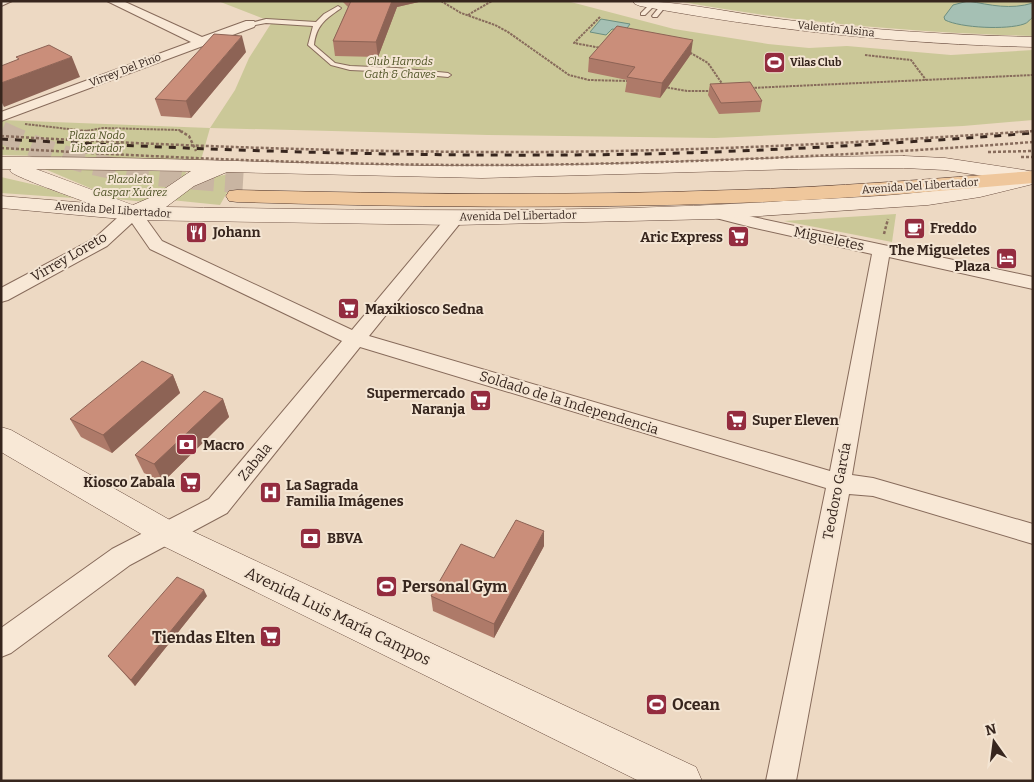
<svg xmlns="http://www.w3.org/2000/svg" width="1034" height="782" viewBox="0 0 1034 782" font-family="Bitter,serif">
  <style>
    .green { fill: #cbc898 }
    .water { fill: #a5c0b4; stroke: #6c8e80 }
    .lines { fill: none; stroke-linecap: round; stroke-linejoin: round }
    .primary-tunnel { stroke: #c9b5a2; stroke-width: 22; stroke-dasharray: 22 11; stroke-linecap: butt }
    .lane-casing { stroke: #876b5b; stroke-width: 2 }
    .street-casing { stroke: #876b5b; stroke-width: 2 }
    .secondary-casing { stroke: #694c3e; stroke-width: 1 }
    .primary-casing { stroke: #553a2f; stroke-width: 1 }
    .path-far1 { stroke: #876b5b; stroke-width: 2; stroke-dasharray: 2.5 1; stroke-linecap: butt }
    .path { stroke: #876b5b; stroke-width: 2.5; stroke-dasharray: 3 2; stroke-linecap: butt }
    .lane { fill: #f8e8d6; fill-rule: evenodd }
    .street { fill: #f8e8d6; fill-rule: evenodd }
    .secondary { fill: #f8e8d6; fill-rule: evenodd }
    .primary { fill: #efc79c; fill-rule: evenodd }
    .rail { stroke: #37261e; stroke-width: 3; stroke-dasharray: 7 7; stroke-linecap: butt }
    .path-bridge-far1 { stroke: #876b5b; stroke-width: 2; stroke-dasharray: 2.5 1; stroke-linecap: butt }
    .path-bridge { stroke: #876b5b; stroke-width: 2.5; stroke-dasharray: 3 2; stroke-linecap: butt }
    .wall { fill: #ae7a69 }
    .shaded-wall { fill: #8d6355 }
    .building { fill: #ca8e7a; stroke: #8d6355 }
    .labels { text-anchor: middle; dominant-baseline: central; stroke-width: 4; stroke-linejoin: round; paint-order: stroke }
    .far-street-label { font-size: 11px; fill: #37261e; stroke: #f4e5d3 }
    .far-park-label { font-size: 11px; font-style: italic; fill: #4f5325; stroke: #f4e5d3 }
    .far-poi-label { font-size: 11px; font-weight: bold; fill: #37261e; stroke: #f4e5d3; text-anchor: start }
    .poi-label { font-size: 14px; font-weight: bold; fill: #37261e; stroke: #f4e5d3; text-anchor: start }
    .street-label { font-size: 14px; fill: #37261e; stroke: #f4e5d3 }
    .near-poi-label { font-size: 16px; font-weight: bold; fill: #37261e; stroke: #f4e5d3; text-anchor: start }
    .near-street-label { font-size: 16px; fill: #37261e; stroke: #f4e5d3 }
  </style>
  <rect width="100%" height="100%" fill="#edd9c3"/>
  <g class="green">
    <path d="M218,1H567L674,29L768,44L809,48L847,46L951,55L1033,50V120L963,126L715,138L488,135L210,128L201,160L1,155V120L210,128L235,90L249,58L272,22Z"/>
    <path d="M678,1H1033V36C914,32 795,23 678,1Z"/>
    <path d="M40,167L186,172L185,175L154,199L146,202L116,199Z"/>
    <path d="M238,173L220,205L171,200C195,183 208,176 238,173Z"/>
    <path d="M1,177L40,186L73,198L1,193Z"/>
    <path d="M896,214L892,242L784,221Z"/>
  </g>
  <g class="water">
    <path d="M968,1C991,5 1010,10 1033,3V17C1030,19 1028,23 1024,24C1007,30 961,28 945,20L944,17L953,5Z"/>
    <path d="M601,19L630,24L625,31L612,29L606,35L590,32Z"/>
  </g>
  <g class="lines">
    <path class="primary-tunnel" d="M1,132C81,170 156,177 243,182"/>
    <defs>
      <g id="lane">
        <path d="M651,3L656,4L645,15H641V13Z"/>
        <path d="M661,5L666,6L657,17H653L652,16Z"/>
        <path d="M338,6L341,8L340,9C325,19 316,26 314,45L335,63L350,66L396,68L448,73L451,75L448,77L396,72L350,70L331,65L308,45L313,26L266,23L250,26L247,24L266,19L316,22L324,14Z"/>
      </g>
      <g id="street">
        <path d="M1,1H12L1,6Z"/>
        <path d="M107,1H123L202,37L246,21H254L256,24L254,27L1,121V112L191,42Z"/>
        <path d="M714,207L753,217L1033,277V289L889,257L852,475L873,478L1033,524V544L873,496L849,494L796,781H766L826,488L360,347L227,513L130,565L11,653L1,657V628L112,549L209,499L342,341L150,249L132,223L107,246L8,300L1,302V288L95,238L127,209H139L162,241L352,330L449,214H461L464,218L461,222L369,336L830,471L872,254L751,227L708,216L706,212L708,208Z"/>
      </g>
      <g id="secondary">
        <path d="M633,1C684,1 735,14 787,20C868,30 950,35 1033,37V47C900,44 770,30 640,6L635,4Z"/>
        <path d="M904,156L945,158L1024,170L1033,172V184L980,197L928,205L714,219L455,225L133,220L1,208V196L88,203C76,198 14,177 10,171L11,169H1V157C162,156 322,166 482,166C623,166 763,156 904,156ZM904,168L945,170L1003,179C926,197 847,197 769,202C568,214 367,210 166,207L194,186L227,172L482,178L798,169ZM36,169L191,171L154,196L133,205Z"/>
        <path d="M1,427L11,430L177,524L696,767L702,781H639L155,542L1,452Z"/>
      </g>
      <path id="primary" d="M1033,171V183C933,192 833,200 733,203C568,209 402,207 237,202L229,201L226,196L229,191L237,190C402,194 568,196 733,190C833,187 933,179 1033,171Z"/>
    </defs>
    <use href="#lane" class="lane-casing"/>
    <use href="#street" class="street-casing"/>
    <use href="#secondary" class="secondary-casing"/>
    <use href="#primary" class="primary-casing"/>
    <g class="path-far1">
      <path d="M441,1L461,13L495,25L508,32L569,75L589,80L628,81"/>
      <path d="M468,15L492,1"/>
      <path d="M600,17L574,43L601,48"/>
      <path d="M687,51L708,63L723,85"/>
      <path d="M865,55L911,60L926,80"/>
      <path d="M664,87L687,91H713"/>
      <path d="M751,88L1033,75"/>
      <path d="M25,124L86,131L103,128L179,130L183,132"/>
    </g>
    <g class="path">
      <path d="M80,131H90"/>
      <path d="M180,131L189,136L196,151"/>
      <path d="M988,152L1033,151"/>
      <path d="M1021,157H1033"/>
      <path d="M884,234L888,219"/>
    </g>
    <use href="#lane" class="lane"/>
    <use href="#street" class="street"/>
    <use href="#secondary" class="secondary"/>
    <use href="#primary" class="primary"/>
    <path class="rail" d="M1,139C215,151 430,158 644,154C774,151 904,143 1033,133"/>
    <path class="path-bridge-far1" d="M1016,132L1033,131"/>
    <g class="path-bridge">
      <path d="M1,136C172,146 343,152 514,152C688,152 860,143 1033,131"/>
      <path d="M1,148C174,158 347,166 520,165C691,163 862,155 1033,142"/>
    </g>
  </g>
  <g class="wall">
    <path d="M342,1H423L397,7L378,57L335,56L333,41L348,7Z"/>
    <path d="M246,52L191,118L161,116L155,99Z"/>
    <path d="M691,54L660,98L625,92L627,80L588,72L589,58Z"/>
    <path d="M710,84L762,101L760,112L719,114L708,95Z"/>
    <path d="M173,375L180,393L112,453L81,437L70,419Z"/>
    <path d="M223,399L229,417L163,482L144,473L135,455Z"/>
    <path d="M544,546L494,638L433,611L431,596L494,558Z"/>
    <path d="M207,596L135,686L113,661L108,656Z"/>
  </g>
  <g class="shaded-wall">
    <path d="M392,1H423L397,7L378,57L376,42Z"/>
    <path d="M242,36L246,52L191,118L186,101Z"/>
    <path d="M693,40L691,54L660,98L662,83Z"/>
    <path d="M72,57L80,77L4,107L1,101V83Z"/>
    <path d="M173,375L180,393L112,453L103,435Z"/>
    <path d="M223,399L229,417L163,482L154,464Z"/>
    <path d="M544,531V546L494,638V624Z"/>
    <path d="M204,590L207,596L135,686L131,680Z"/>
  </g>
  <g class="building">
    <path d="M351,1H392L376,42L333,41Z"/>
    <path d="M617,26L693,40L662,83L627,77L635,67L589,58Z"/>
    <path d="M214,34L242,36L186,101L155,99Z"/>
    <path d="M49,45L72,57L1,83V66L19,59L16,57Z"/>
    <path d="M750,82L762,101L721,103L710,84Z"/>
    <path d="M142,361L173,375L103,435L70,419Z"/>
    <path d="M204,391L223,399L154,464L135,455Z"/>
    <path d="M516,520L544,531L494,624L431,596L461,544L494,558Z"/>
    <path d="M177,577L204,590L131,680L108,656Z"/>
  </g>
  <defs>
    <symbol id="stadium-square" viewBox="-11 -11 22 22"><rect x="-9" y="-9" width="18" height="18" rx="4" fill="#942c3f" stroke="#f4e5d3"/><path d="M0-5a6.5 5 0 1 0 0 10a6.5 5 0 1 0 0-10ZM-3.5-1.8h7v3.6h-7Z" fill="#fff"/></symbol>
    <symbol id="cafe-square" viewBox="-11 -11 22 22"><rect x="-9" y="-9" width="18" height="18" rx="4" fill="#942c3f" stroke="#f4e5d3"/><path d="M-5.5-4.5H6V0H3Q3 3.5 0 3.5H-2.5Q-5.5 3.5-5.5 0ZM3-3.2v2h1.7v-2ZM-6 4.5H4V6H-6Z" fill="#fff"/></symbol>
    <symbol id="restaurant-square" viewBox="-11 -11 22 22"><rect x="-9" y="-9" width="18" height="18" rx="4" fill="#942c3f" stroke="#f4e5d3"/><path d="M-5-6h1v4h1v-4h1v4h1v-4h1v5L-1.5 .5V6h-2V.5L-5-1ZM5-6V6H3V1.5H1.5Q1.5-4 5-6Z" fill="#fff"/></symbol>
    <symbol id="supermarket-square" viewBox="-11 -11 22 22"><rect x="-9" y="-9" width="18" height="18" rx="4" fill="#942c3f" stroke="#f4e5d3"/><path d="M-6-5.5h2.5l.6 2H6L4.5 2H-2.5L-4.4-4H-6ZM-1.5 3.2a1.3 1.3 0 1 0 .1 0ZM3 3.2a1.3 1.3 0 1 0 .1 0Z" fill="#fff"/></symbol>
    <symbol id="hotel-square" viewBox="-11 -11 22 22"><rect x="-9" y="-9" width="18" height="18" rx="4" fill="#942c3f" stroke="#f4e5d3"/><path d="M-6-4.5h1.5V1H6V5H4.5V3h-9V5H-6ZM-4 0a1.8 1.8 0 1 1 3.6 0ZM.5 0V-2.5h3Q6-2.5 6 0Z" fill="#fff"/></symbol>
    <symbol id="bank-square" viewBox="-11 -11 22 22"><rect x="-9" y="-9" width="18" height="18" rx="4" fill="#942c3f" stroke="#f4e5d3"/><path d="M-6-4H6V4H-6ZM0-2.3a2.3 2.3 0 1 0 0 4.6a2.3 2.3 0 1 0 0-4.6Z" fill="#fff"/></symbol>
    <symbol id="hospital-square" viewBox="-11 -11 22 22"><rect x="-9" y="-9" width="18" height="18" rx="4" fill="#942c3f" stroke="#f4e5d3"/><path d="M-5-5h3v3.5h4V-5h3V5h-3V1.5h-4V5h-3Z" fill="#fff"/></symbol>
  </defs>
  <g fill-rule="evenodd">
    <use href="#stadium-square" x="762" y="50" width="25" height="25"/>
    <use href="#cafe-square" x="902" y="216" width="25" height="25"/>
    <use href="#restaurant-square" x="184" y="220" width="25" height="25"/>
    <use href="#supermarket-square" x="726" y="224" width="25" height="25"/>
    <use href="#hotel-square" x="994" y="246" width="25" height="25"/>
    <use href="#supermarket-square" x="336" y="296" width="25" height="25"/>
    <use href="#supermarket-square" x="468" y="388" width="25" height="25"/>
    <use href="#supermarket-square" x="724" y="408" width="25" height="25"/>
    <use href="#bank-square" x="174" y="432" width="25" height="25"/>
    <use href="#supermarket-square" x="178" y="470" width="25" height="25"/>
    <use href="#hospital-square" x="258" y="480" width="25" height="25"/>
    <use href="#bank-square" x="298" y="526" width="25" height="25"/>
    <use href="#stadium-square" x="374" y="574" width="25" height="25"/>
    <use href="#supermarket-square" x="258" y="624" width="25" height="25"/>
    <use href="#stadium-square" x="644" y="692" width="25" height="25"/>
  </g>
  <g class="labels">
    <g class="far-street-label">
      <text transform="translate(836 29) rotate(6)">Valentín Alsina</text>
      <text transform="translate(125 70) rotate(-21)">Virrey Del Pino</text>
      <text transform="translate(920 186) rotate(-4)">Avenida Del Libertador</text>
      <text transform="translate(113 210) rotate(4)">Avenida Del Libertador</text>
      <text transform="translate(518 216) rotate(-1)">Avenida Del Libertador</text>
    </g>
    <g class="far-park-label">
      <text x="400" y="61">Club Harrods<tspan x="400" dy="13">Gath &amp; Chaves</tspan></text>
      <text x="97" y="135">Plaza Nodo<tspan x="97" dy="13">Libertador</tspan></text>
      <text x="130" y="179">Plazoleta<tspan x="130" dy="13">Gaspar Xuárez</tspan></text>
    </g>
    <g class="far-poi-label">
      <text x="790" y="62">Vilas Club</text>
    </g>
    <g class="poi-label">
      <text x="930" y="228">Freddo</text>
      <text x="213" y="232">Johann</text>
      <text x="723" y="237" text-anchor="end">Aric Express</text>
      <text x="990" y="250" text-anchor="end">The Migueletes<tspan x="990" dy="16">Plaza</tspan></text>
      <text x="365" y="309">Maxikiosco Sedna</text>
      <text x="465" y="393" text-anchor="end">Supermercado<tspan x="465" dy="16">Naranja</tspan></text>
      <text x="752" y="420">Super Eleven</text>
      <text x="203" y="445">Macro</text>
      <text x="175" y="482" text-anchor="end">Kiosco Zabala</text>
      <text x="286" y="485">La Sagrada<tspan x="286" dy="16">Familia Imágenes</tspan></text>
      <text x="327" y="538">BBVA</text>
    </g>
    <g class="street-label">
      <text transform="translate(829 239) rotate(12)">Migueletes</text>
      <text transform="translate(69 257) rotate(-30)">Virrey Loreto</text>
      <text transform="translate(569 403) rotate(17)">Soldado de la Independencia</text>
      <text transform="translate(255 462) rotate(-51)">Zabala</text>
      <text transform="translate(837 491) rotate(-79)">Teodoro García</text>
    </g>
    <g class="near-poi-label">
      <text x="402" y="586">Personal Gym</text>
      <text x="255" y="637" text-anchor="end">Tiendas Elten</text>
      <text x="672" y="704">Ocean</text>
    </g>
    <g class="near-street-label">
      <text transform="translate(338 616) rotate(26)">Avenida Luis María Campos</text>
    </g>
  </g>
  <rect width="1034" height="782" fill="none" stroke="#37261e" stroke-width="5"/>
  <g transform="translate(994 742) rotate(346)" stroke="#f4e5d3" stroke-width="4" paint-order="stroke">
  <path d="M0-4L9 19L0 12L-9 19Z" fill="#37261e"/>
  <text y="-8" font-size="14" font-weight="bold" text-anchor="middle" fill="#37261e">N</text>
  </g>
</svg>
